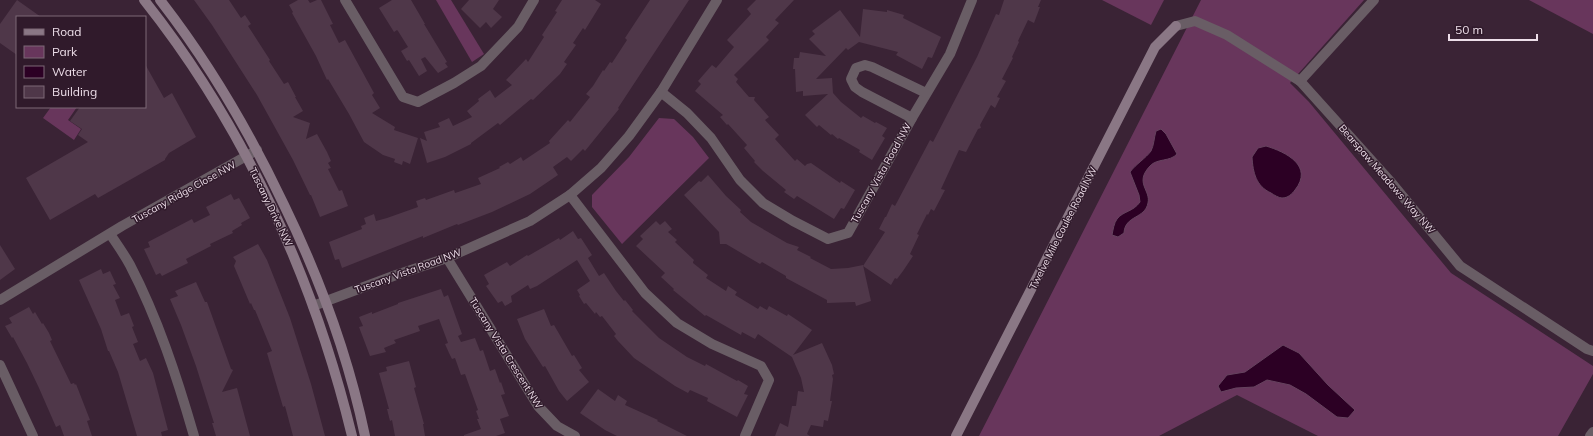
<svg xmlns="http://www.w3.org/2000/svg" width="1593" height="436" viewBox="0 0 1593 436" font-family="Mulish,sans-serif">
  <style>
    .green { fill: #68365c }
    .water { fill: #2c0024; stroke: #66435f }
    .building { fill: #4f3749 }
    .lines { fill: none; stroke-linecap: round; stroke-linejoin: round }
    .street { stroke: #695d65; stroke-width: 10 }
    .secondary { stroke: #8a7785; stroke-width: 10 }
    .labels { text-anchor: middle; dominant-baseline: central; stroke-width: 3; stroke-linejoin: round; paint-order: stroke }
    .street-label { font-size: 10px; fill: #eddee9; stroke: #301a2b }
  </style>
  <rect width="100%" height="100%" fill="#3a2335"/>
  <g class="green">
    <path d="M436,0H451L484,54L472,62Z"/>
    <path d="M1102,0H1164L1151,25Z"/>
    <path d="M1201,0H1364L1290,83L1309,102L1451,273L1593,366V374L1558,436H1318L1237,395L1159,436H979Z"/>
    <path d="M1529,0H1593V34Z"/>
    <path d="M51,107H77L68,120L81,129L74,140L43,118Z"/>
    <path d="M659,118L674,119L693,137L709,158L622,244L592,207V195L629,157Z"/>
  </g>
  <g class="water">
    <path d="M1161,129L1166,134L1177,154C1170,162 1157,158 1150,166C1134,183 1151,190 1148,203C1145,219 1125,215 1124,233L1118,237L1112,235C1113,230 1114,223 1117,219C1123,211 1133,212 1140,202L1139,195L1130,172C1136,164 1146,158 1151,151C1154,145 1154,138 1156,131Z"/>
    <path d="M1266,146C1286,152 1314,166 1295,190C1292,194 1288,198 1282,198C1279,198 1274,195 1271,193C1256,186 1253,173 1252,157L1258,148Z"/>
    <path d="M1283,345L1299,353L1328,385L1355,410L1348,418L1337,417L1306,394L1290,385L1267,380L1254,387L1236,388L1221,392L1218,386L1227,375L1245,372Z"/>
  </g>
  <g class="building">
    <path d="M17,0L41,17H17V55L0,43V24Z"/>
    <path d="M194,0H229L241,18L245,15L251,24L248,26L270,60L269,61L284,84L288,82L296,97H295L303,111L293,117L310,123L306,139L317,134L327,152L331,161L328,163L331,168L328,169L339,191L342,190L348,206L320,217L311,195H310L293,160L257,95L212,25Z"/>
    <path d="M298,0H308L310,3L317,0H321L333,24L330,25L339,43L345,40L374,93L372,95L380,108L372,113L395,127L394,130L418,138L410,164L403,161L402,165L394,162L395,159L383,155L364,142L349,114L328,79L327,80L316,56L292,13L293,12L289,5Z"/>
    <path d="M392,0H411L425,24H424L447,62L445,63L448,67L438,73L425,57L421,59L427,71L419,76L409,60L407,61L401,51L408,47L398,31L397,30L394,32L379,8Z"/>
    <path d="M469,0H499L493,9L502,17L491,28L486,22L480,28L461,9Z"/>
    <path d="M562,0H595L601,4L585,30L583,28L573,43L576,45L564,62L567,64L560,74L533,100L531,99L500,125L498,123L471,143V144L445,157L427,163L420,138L427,141L424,132L440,127L438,123L449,118L453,126L472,117L467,111L479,101L478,99L490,90L495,98L512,85L506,80L526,59L528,62L544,37L542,35L557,12L555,11Z"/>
    <path d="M650,0H689L618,108L619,109L585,151L583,149L571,161L567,157L553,167L558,175L530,194L492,212L458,225L457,224L423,238V236L342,268L339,259L335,260L329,242L362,229L361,226L366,224L364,218L374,214L376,221L387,218L418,207L416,201L425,198L426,200L454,190L455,193L461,191L481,184L478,178L500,168L499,167L508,162L510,164L521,157L523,161L550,143L549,141L568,120L570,122L590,97L586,94L593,86L603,70L604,71L610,62L612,63L627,40L625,38Z"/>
    <path d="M756,0H794L775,20L779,23L766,37L769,40L734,75L738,79L736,82L749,97H755L754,100L769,117L765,120L779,135L775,139L795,161L797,159L805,166L807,164L811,163L840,183L841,181L855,190L844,209L841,208L834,219L797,196L794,199L784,192L786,190L763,171L754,162L755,161L744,148L747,145L728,124L727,125L720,117L723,115L695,91L701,84L698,81L712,65L716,68L734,47L727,40L751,14L747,9Z"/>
    <path d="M1004,0H1041L1038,7H1040L1034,23L1028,20L1018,41L1019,42L1012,57L1013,58L1002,79L1006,81L997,97L1000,98L995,108L991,105L980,125L981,128L978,129L966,152L959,150L941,189L945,190L934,211L931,209L928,215L927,214L917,234L919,235L910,254L913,256L903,271L897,279L895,278L891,285L863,266L885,232L879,229L885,217H886L892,204L895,206L930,140L933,142L977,57L996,14L999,15Z"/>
    <path d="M863,9L887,12V10L904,15L903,18L941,37L932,58L928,57L922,69L896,55L898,52L859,42L848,50L846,48L816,79L832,78L833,93L841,102L861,118L863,116L875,123L876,122L887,128L882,136L885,138L872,160L859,152L860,150L839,138L838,139L832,134L831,135L819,125L817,127L805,115L828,94L803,96V91L796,92L795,69H793L794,58H799L800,52L826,56L809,39L815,34L812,31L840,10L860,37Z"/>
    <path d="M145,64L164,98L172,93L196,137L169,153L165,159V160L98,198L95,194L50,220L26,178L88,142L78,135L82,129L70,121L80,107H145Z"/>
    <path d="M708,175L726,196L741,210L740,212L751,222L787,243L799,247L797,250L811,257L810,258L831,269L848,268L863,265L871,301L856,306L855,302L827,303V300L786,278V276L762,262L760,264L726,244H720L719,232L684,195L699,181L701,182Z"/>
    <path d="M231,194L234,200L239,198L250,218L241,223L242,225L232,231L233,233L210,244L211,246L186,259L188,263L162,276L160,273L156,275L144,249L150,247L148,242L192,219L194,223L210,215L206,207Z"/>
    <path d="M656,221L660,225L665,221L672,229L668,232L677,240L675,242L694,260L693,262V263L708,275L706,278L726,291L728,286L737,292L735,295L758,309L760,306L767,310L769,306L787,316L788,314L812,330L793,355L822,343L832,365L834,374L832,375L833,379L830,401H832L828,421L824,420L823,427L811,425L807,434L810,436H775L780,423L788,427L792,406H796L798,391L804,392L801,378L792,357L758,334L755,339L742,332L741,335L706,315L705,316L673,290L674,289L661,277L665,273L636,246L643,239L640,236Z"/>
    <path d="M573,231L578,239L581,238L592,255L588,258L599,276L604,273L616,291L624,301L625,300L633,310L632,311L659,338L687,357L705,366L706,364L737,381L738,380L748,386L744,394L748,395L737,417L707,401L708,398L690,390L688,393L675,386L634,358L618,341L614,336L616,334L602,316L600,317L596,312L595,314L586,303L584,304L579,296L580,295L577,290L590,281L577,260L537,286L530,289L528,285L511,296L512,302L505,306L502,301L498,303L486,286L489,284L484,275L507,262L510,266L527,255L528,256L559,238L560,240Z"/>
    <path d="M258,244L267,260L290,318L311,384L325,436H293L285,406L283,407L267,353L272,351L255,310H254L251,303L250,304L234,266L236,261L233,257Z"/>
    <path d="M0,245L15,269L0,280Z"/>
    <path d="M101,269L103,274L110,271L116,284L113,285L120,298L115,300L121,316L129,313L134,326L132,327L138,342L133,344L140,361L146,358L153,373L168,430L161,432L162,436H137L118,372L109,351H108L101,329L79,280Z"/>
    <path d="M196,282L205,302H207L231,369L233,370L222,392L237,388L250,436H216L212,423H214L196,366L181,325L170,299L178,296L175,291Z"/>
    <path d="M441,289L444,297L448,295L462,334L458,336L461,342L475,338L480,351L483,350L490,371L495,369L500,383L501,382L505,394L501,395L509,416L500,419L505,433L496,436H464V435L481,429L477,419H479L476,411L478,410L465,374L461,375L455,358L452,359L449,353L445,344L448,343L439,319L418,326L420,331L394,340L396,343L384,348L386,352L370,356L359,327L363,326L359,317L372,312V314L398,304V303Z"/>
    <path d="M29,307L33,314L35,312L42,324L43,323L49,333L52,340L50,341L71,384L74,383L75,385L76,384L90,420L87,421L92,436H64L60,425L56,427L39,388L27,363L13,337L12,338L5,326L12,323L9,318Z"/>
    <path d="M544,309L551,326L554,325L572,356L574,355L582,368L579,370L589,382L567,401L559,391L545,366L543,367L525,339L517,319Z"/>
    <path d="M409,361L416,387L414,388L424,424H423L425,436H395L392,420L390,421L387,409H389L379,373L387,371L386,367Z"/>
    <path d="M598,389L615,401L618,395L627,401L625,405L658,420L657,421L687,436H617L605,430L580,413Z"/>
  </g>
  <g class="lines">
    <g class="street">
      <path d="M345,0L403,97L418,102L454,83L481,66L518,27L534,0"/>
      <path d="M1176,26L1195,21L1227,35L1300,81L1390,181L1460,266L1587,349L1593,351"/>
      <path d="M1300,81L1374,0"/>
      <path d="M661,92L687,113L711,138L740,180L763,203L793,221L828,239L848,233L912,118L950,54L972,0"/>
      <path d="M912,118L862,92L855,87L851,79L856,68L865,65L872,67L926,93"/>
      <path d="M570,195L645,293L677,323L712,344L761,366L769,380L745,436"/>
      <path d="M110,234C117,244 124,254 130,265C158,319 177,377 194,436"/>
      <path d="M447,258L538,406L557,426L575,436"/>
      <path d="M0,300L122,226L257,150"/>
      <path d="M313,306L396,275L447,258L530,221L570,195L601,168L629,136L661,92L717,0"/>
      <path d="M0,365L33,436"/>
      <path d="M1590,436L1593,432"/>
    </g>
    <g class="secondary">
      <path d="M144,0C245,127 314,279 352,436"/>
      <path d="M160,0C209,63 250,133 284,205C320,279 348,355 365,436"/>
      <path d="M956,436L1155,47L1176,26"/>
    </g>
  </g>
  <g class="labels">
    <g class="street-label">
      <text transform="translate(881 173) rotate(-61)">Tuscany Vista Road NW</text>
      <text transform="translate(1387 179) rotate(49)">Bearspaw Meadows Way NW</text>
      <text transform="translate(184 192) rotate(-29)">Tuscany Ridge Close NW</text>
      <text transform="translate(271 207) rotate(64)">Tuscany Drive NW</text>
      <text transform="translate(1063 228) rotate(-63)">Twelve Mile Coulee Road NW</text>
      <text transform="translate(408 271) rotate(-20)">Tuscany Vista Road NW</text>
      <text transform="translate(506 353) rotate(58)">Tuscany Vista Crescent NW</text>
    </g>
  </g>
  <rect x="16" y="16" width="130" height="92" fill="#301a2b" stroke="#7c6877"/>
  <rect x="24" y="29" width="20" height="6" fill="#8a7785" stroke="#7c6877"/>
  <text x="52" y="36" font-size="12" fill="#eddee9">Road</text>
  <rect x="24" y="46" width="20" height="12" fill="#68365c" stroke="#7c6877"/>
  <text x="52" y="56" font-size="12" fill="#eddee9">Park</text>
  <rect x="24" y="66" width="20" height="12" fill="#2c0024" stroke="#7c6877"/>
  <text x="52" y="76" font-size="12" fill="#eddee9">Water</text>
  <rect x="24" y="86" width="20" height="12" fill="#4f3749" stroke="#7c6877"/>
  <text x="52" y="96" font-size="12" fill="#eddee9">Building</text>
  <path d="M1449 34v6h88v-6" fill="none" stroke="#eddee9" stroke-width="2"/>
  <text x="1455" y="34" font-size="12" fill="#eddee9" stroke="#301a2b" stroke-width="3" paint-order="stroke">50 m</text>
</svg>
